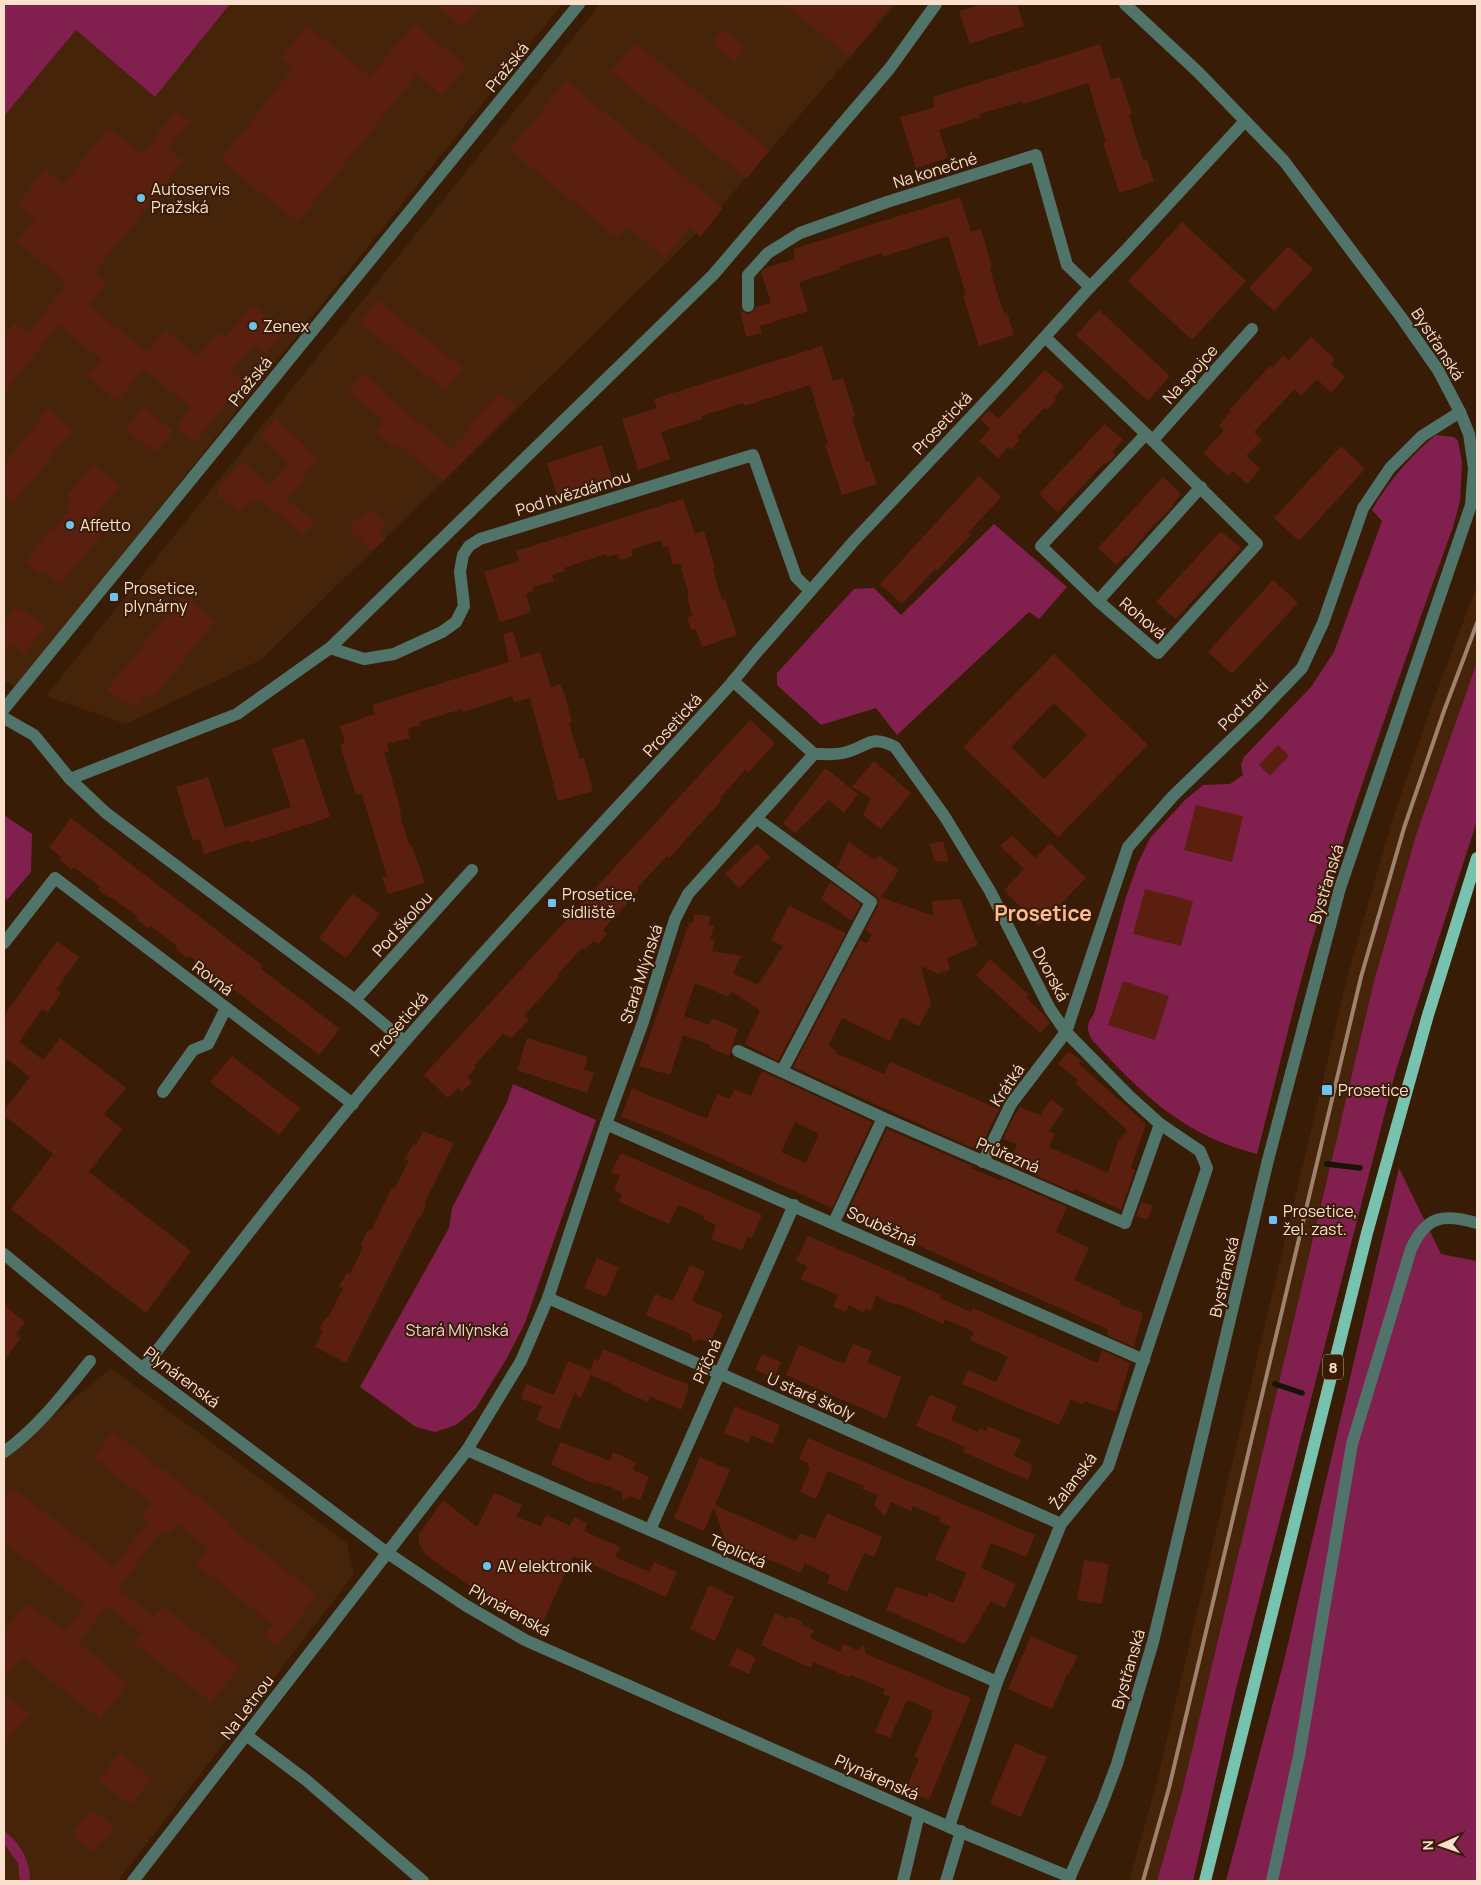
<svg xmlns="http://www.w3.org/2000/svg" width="1481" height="1885" viewBox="0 0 1481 1885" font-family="Manrope,sans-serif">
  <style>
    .built { fill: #452409 }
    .green { fill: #81204e }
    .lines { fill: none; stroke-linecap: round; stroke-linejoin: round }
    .stream { stroke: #131505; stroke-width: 5.5 }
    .building { fill: #5b1f0f; fill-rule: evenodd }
    .minor { stroke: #50746a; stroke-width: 12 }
    .major { stroke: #78c3b0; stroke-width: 12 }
    .rail { stroke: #9e826e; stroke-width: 4 }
    .poi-dot { fill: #6ec2f3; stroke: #391c05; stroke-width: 2 }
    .labels { text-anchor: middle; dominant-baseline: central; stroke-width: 4; stroke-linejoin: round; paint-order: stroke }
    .shield { fill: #391c05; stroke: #c1a592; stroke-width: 1 }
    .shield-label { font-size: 15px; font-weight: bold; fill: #fbe0ce }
    .street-label { font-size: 16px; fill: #fbe0ce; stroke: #391c05 }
    .poi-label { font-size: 16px; fill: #fbe0ce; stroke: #391c05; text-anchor: start }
    .park-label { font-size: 16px; fill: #efd0da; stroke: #391c05 }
    .district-label { font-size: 21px; font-weight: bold; fill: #fcbc8f; stroke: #391c05 }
  </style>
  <rect width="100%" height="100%" fill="#391c05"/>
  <g class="built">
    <path d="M230,4H562L17,686L4,681V116L76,30L155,97Z"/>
    <path d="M600,4H896L705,225L261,660L126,724L46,696Z"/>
    <path d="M1477,585V662L1417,832L1374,981L1182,1792L1157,1881H1129L1156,1785L1348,974L1391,824L1431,707Z"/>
    <path d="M111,1368L347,1543L354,1574L118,1881H4V1457Z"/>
  </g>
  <g class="green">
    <path d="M4,4H230L155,97L76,30L4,116Z"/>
    <path d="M1436,435L1454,437L1458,441L1462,462L1460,501L1453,527C1409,649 1365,771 1326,895C1299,980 1279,1068 1257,1154C1183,1135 1143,1095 1093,1041C1086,1030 1086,1024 1094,1014L1126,897L1138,863L1150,838L1185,800L1203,785L1230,784L1243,775L1241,765L1244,757L1311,687L1334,652L1382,521L1372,510C1388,482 1411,455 1436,435Z"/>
    <path d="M994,524L1067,587L1039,619L1029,612L897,735L876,708L821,725L777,685V673L854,589L874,588L901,615Z"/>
    <path d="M1477,662V821L1396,1070L1236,1689L1193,1881H1157L1182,1792L1374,981L1417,832Z"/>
    <path d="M4,815L32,834L31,872L7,900L4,897Z"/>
    <path d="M513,1084L596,1120L525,1323L507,1358L476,1408L456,1425L435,1432L416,1427L360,1387L449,1228L452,1208L507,1102Z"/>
    <path d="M1399,1168L1441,1254L1477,1261V1881H1226L1284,1661Z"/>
    <path d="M4,1831C21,1844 30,1860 30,1881H20L18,1863L4,1844Z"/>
  </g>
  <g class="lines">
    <g class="stream">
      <path d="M1327,1164L1360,1168"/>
      <path d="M1275,1384L1302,1393"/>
    </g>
  </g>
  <g class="building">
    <path d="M434,4H483L464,28Z"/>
    <path d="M783,4H892L850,57Z"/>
    <path d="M983,4H1017L1024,26L970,44L959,11Z"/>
    <path d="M415,24L466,66L442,95L417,74L298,222L220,160L293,68L281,59L307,26L370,76Z"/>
    <path d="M723,29L746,48L735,62L712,43Z"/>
    <path d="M635,43L770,150L747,178L611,72Z"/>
    <path d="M1100,44L1111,79L1120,77L1132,114L1129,115L1143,160L1147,159L1154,182L1119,193L1103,143L1106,142L1088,83L1023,104L1022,101L1004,107L980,114L981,117L939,130L948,158L916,168L900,117L935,107L933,97Z"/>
    <path d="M566,81L723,208L700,237L690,227L665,258L627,227L618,238L510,150Z"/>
    <path d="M176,110L190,121L168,149L183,161L122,240L121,239L94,272L106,282L88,305L147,352L165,330L198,357L218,332L225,338L253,305L285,331L266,354L256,344L231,371L244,382L195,442L176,427L191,408L144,369L117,401L87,375L101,359L58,325L4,393V336L14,323L27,334L67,285L61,283L64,280L17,242L35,220L17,205L45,169L63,184L108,128L142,154Z"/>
    <path d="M960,197L971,232L981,229L992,267L990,268L995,286L1004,313L1007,312L1014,335L979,346L963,296L966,295L948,236L882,257V253L864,259L840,266V269L799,282L808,311L760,326L762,333L746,337L740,310L748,314L752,313L756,307L771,303L761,272L765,268L795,259L793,249Z"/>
    <path d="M1182,222L1246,281L1192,340L1128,281Z"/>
    <path d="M1288,246L1313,269L1274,311L1249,288Z"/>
    <path d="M377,300L463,368L445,390L360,323Z"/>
    <path d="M1099,310L1170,376L1148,401L1076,335Z"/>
    <path d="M1311,337L1335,359L1331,364L1345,377L1331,393L1317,379L1301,396L1295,389L1254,432L1262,440L1246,456L1260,469L1247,484L1233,471L1228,476L1203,453L1224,430L1219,425L1231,411L1229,410L1270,366L1272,368L1283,355L1289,360Z"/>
    <path d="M822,346L833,381L843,378L855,416L852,417L866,462L869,461L877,484L842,495L825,445L828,444L810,385L744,406L743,403L701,416L702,419L661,432L670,459L638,470L622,419L657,408L654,399Z"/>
    <path d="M1045,370L1064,386L1054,397L1056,400L1047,410L1044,408L1017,437L1020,440L1011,450L1008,447L998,458L979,441L990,429L980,419L989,410L998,419Z"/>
    <path d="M363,373L382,389L380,390L451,449L473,426L470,423L500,393L517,406L443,481L399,445L397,449L375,431L384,421L348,392Z"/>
    <path d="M144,407L173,431L155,453L126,429Z"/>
    <path d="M48,409L73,430L14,503L4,495V465Z"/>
    <path d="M276,418L319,459L302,476L306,479L286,499L315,522L303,535L258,498L253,505L248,501L239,512L218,496V489L241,461L269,486L290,464L261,436Z"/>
    <path d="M1105,424L1123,440L1112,452L1116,455L1106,464L1104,463L1058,512L1039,494Z"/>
    <path d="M602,445L612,478L557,495L547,463Z"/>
    <path d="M1341,446L1365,469L1299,541L1274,518Z"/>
    <path d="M93,464L120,486L88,524L101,535L60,585L42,570L40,574L26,562L35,551L34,549L49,530L51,532L69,509L66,505L71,499L67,496Z"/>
    <path d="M979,476L1001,497L968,533L971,535L959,547L937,571L935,569L902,604L880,584Z"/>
    <path d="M1163,477L1181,494L1172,505L1173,506L1149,530L1128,556L1126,555L1116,565L1098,548Z"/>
    <path d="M683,499L695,534L704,531L715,567L713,568L718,588L722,600L725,599L737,635L702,647L696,629L691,630L687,617L692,616L687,596L689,595L680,563L673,565L668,546L663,548L661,540L631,550L633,556L620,560L618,554L607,557L606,554L564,568L565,571L552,575L554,581L533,587L534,591L526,594L531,612L500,622L484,572L519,561L516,551Z"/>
    <path d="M372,509L386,524L378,531L386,538L372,551L348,528L359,517L361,519Z"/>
    <path d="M1221,531L1241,548L1176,619L1156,602Z"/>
    <path d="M1273,580L1298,603L1232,674L1208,652Z"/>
    <path d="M183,596L215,621L153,698L147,694L137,708L129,701L126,704L107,690Z"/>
    <path d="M20,607L46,627L24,653L12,643L4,653V622L14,609L17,611Z"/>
    <path d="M513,631L521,658L540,652L551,687L560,684L565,696L572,722L569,723L574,741L580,759L584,758L593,791L558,801L530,698L514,702L512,696L463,712L462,709L419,722L420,725L407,729L410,738L387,744L389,751L384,753L399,803L402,823L410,846H412L425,883L388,894L382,878L387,877L362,794L356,795L340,745L345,743L340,726L375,714L372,705L509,662L503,634Z"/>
    <path d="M1054,654L1148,745L1058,837L963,747ZM1054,703L1087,735L1044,779L1011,747Z"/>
    <path d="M750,720L775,743L748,773L745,770L720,798L722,800L669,858L667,856L637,888L639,890L603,930L607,934L598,944L594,941L585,949L582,948L557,975L559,977L524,1016L529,1020L511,1038L503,1034L474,1066L476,1068L467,1078L472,1082L462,1092L458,1088L448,1098L424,1075Z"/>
    <path d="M304,738L330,817L250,843L249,840L204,854L200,839L193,841L176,787L208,777L225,828L291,807L272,749Z"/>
    <path d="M1278,745L1289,756L1270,776L1259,765Z"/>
    <path d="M874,761L911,793L881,829L863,815L871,798L852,787Z"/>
    <path d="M825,768L858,794L844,813L829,800L795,833L783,823Z"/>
    <path d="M1196,805L1243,816L1232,862L1184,850Z"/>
    <path d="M71,818L263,966L261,969L340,1029L319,1055L228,985L226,988L214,979L216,976L189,956L187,958L176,949L177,946L150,926L148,928L136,919L138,917L111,897L110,898L98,890L100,887L74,867L72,870L60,860L61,857L49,847Z"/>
    <path d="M1012,835L1035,858L1050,843L1086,878L1039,926L1004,890L1024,869L1000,846Z"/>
    <path d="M943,841L949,862L934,861L930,844Z"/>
    <path d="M849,842L875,860L878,855L899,870L881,897L933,916L932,901L960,899L978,945L947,958L950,970L938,974L921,966L931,1004L919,1026L901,1017L890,1041L842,1018L828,1046L836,1050L835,1053L884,1074L890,1062L999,1109L979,1151L793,1067L860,940L867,943L872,935L865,930L878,906V898L837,867Z"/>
    <path d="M757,843L770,857L739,888L725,874Z"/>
    <path d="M830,882L861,904L852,921L821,899Z"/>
    <path d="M1145,889L1193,901L1181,946L1133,934Z"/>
    <path d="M352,894L380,913L346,958L319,938Z"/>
    <path d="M789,906L846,933L778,1061L745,1044L760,1010L731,991L728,997L695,983L684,1016L709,1025L712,1018L738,1029L729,1056L710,1048L711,1045L683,1035L670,1075L639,1066L689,923H693L694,914L710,916L709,925L714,926L710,939L715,941L712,951L741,956L733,973L758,985L783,946L771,940Z"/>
    <path d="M57,941L79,957L56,990L61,993L48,1012L42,1009L19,1042L43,1060L60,1038L126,1088L104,1114L122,1129L89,1172L191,1251L146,1313L11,1209L53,1154L4,1115V1111L30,1077L7,1059L4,1064V1016Z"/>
    <path d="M990,959L1028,994L1026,997L1043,1014L1050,1023L1040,1033L976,975Z"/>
    <path d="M1123,981L1169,996L1155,1040L1108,1025Z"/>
    <path d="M527,1038L588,1057L584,1069L594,1073L587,1093L517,1070Z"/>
    <path d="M1069,1051L1081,1061L1079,1064L1146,1124L1131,1168L1135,1170L1121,1210L1075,1189L1074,1192L1009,1164L1017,1144L1003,1139L1014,1116L1020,1107L1040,1115L1051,1099L1064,1109L1049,1131L1055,1134L1049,1147L1108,1173L1118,1141L1127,1130L1075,1083L1078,1080L1058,1064Z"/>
    <path d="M232,1056L300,1108L279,1135L210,1082Z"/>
    <path d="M762,1071L872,1122L832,1208L659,1131L621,1117L632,1088L707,1119L717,1094L730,1099L734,1089L751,1096ZM795,1122L819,1134L806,1163L781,1152Z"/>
    <path d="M887,1129L973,1166L971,1168L1001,1181L1003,1179L1067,1207L1056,1232L1089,1248L1074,1280L1121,1301L1119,1304L1143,1313L1134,1347L1107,1335L1108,1330L1096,1324L847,1214Z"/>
    <path d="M423,1131L454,1143L424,1204L426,1205L420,1218L419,1217L346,1363L315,1347L323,1331L319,1329L326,1317H329L343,1288L339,1286L347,1273L350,1274L363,1247L361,1245V1243L368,1230L371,1231L392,1187L395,1188L409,1160L405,1159L413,1144L416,1145Z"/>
    <path d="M621,1153L762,1215L752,1238L748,1236L742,1250L711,1239L716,1225L703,1219L704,1216L678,1205L669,1224L619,1202L622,1194L614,1190L620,1176L611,1172Z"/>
    <path d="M1141,1202L1153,1206L1147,1220L1136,1216Z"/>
    <path d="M808,1236L906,1278V1280L941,1295L940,1298L971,1312L973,1308L1098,1363L1102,1350L1130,1363L1116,1412L1084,1401L1083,1405L1071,1399L1059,1425L962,1384L968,1370L996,1382L1008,1357L970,1340L974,1332L945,1319L943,1324L897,1303L896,1305L876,1296L871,1311L866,1309L864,1313L849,1305L846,1312L833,1307L838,1295L801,1279L807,1266L796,1261Z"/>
    <path d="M597,1258L619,1267L606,1297L584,1288Z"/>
    <path d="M690,1265L705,1271L692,1301L723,1314L710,1343L701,1339L693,1342L690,1334L646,1315L655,1294L673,1301Z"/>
    <path d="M4,1305L25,1322L16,1334L21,1338L4,1360Z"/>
    <path d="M853,1344L872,1351L867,1362L901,1377L886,1419L786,1375L799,1345L844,1364Z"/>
    <path d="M603,1349L668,1377L687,1383L689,1388L681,1410L650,1396L648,1402L620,1390L621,1388L591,1375L580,1399L575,1392L559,1430L536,1420L542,1406L521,1399L526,1384L554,1395L568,1361L590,1370L594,1359L598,1361Z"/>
    <path d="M762,1354L781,1362L774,1378L755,1370Z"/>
    <path d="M930,1395L957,1406L951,1420L978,1432L980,1428L986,1431L988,1426L1021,1440L1014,1456L1033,1465L1028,1480L963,1452L965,1447L916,1426Z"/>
    <path d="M735,1406L780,1425L773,1444L751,1435L748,1443L724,1433Z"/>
    <path d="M113,1432L230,1521L227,1524L317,1595L277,1647L264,1636L273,1625L196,1564L208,1548L178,1524L167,1535L162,1531L118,1588L154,1617L163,1607L240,1666L211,1702L134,1643L142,1633L107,1606L78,1643L128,1683L100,1719L21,1657L4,1679V1631L27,1603L64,1631L85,1605L4,1542V1497L12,1487L114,1566L149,1522L142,1516L152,1503L93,1458Z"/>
    <path d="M808,1438L1035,1535L1026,1557L991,1543L981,1568L1016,1584L1005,1608L991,1601L965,1644L886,1610L896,1587L927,1597L929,1592L954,1603L966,1573L935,1559L950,1526L939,1522L941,1518L913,1506L911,1511L891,1502L885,1516L874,1505L878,1495L862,1489L864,1486L828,1471L816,1499L800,1492L810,1468L807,1466L808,1463L799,1459Z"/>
    <path d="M561,1442L610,1461L613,1452L636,1463L633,1470L649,1477L640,1500L630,1496L623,1501L622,1492L597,1482L596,1484L551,1465Z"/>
    <path d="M700,1457L730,1470L715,1505L796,1541L800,1533L815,1539L827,1513L882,1537L874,1557L864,1553L847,1592L827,1583L830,1575L805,1563L800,1573L725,1540L714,1507L704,1531L674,1518Z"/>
    <path d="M494,1493L522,1505L516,1517L541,1526L546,1515L570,1526L574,1517L587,1523L584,1531L620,1547L615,1557L650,1572L654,1562L677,1572L666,1597L573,1556L543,1622L502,1603L500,1606L483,1598L484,1596L426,1555L419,1543V1534L443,1500L477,1527Z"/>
    <path d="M1084,1560L1109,1564L1102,1604L1077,1600Z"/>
    <path d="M709,1585L734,1597L715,1641L690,1629Z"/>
    <path d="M775,1613L787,1619L788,1616L803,1622L802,1625L814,1630L810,1638L840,1652L843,1644L857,1650L864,1645L866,1654L971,1698L929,1800L905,1791L919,1759L914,1757L932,1717H930L933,1711L907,1700L890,1738L875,1732L890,1697L883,1694L885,1689L851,1675L850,1678L813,1662L811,1668L761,1645Z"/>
    <path d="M1031,1636L1077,1656L1069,1675L1067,1674L1052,1709L1008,1689Z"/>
    <path d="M737,1648L756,1658L749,1674L729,1665Z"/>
    <path d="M4,1694L30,1713L4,1745Z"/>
    <path d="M1015,1743L1047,1757L1021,1817L990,1804Z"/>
    <path d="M120,1753L152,1778L131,1805L98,1780Z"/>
    <path d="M91,1809L115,1828L105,1841L103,1839L92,1852L71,1835Z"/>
  </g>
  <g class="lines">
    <g class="minor">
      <path d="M748,306V275L768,253L800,233L887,202L1036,155L1067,265L1090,287"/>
      <path d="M1045,337L1146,434L1041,546L1098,601L1158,653L1257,544L1146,434"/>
      <path d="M1153,440L1252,329"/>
      <path d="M1098,601L1201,487"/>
      <path d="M330,648L364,659L394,654L442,632L456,622L464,606L460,571L463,555L469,546L480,539L753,455L796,577L810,591"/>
      <path d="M733,681L814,754"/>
      <path d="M4,709L579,4"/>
      <path d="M4,718L34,735L70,779L237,714L330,648L713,275L890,68L936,4"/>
      <path d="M814,754C823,754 834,755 843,753C867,748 869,733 895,747L945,817L990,891L1050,1009L1066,1032L1129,1096L1160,1124L1200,1151L1207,1168L1108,1467L1061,1524L997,1682L949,1827"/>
      <path d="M70,779L106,813L355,1000L404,1041"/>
      <path d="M757,819L871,902L782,1071"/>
      <path d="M4,943L55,878L353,1104"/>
      <path d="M355,1000L472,870"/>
      <path d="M738,1051L883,1118L1125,1223L1160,1124"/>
      <path d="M163,1092L193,1050L208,1044L226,1008"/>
      <path d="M606,1124L1144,1360"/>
      <path d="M983,1162L1011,1104L1066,1032L1128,847L1173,796L1256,716L1302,668L1323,623L1363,508L1390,468L1422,436L1460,412"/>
      <path d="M834,1222L883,1118"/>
      <path d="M4,1254L143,1369L386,1552L465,1605L525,1640L956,1830L1070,1877"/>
      <path d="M548,1298L1061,1524"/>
      <path d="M143,1369C229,1258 314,1146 406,1040C511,919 622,804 729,686L757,652L854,541L1005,381L1090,287L1125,251L1245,121"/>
      <path d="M467,1450L997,1682"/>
      <path d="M4,1452C38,1428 64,1393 90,1361"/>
      <path d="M650,1530L794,1205"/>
      <path d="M246,1735L306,1780L423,1881"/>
      <path d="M133,1881L467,1450L521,1361L548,1298L606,1124L643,1022L675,919L688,894L814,754"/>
      <path d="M903,1881L919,1814"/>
      <path d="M946,1881L961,1831"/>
      <path d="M1068,1881L1102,1804L1117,1764L1153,1642L1268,1160L1340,888L1471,505L1474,468L1469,434L1460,412L1438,370L1401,317L1284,161L1198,72L1125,4"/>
      <path d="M1272,1881L1299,1756L1352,1444L1411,1249C1426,1216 1443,1213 1477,1223"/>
    </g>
    <path class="major" d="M1205,1881L1367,1233L1428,1015L1477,858"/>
    <path class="rail" d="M1143,1881L1169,1788L1361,977L1404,828L1444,711L1477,623"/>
  </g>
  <g class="poi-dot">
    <circle cx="141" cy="198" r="5"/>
    <circle cx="253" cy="326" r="5"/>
    <circle cx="70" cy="525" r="5"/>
    <rect x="109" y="592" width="10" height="10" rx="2.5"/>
    <rect x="547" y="898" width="10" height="10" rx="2.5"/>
    <rect x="1321" y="1084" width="12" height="12" rx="2.5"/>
    <rect x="1268" y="1215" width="10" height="10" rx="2.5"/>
    <circle cx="487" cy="1566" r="5"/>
  </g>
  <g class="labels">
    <rect class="shield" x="1323" y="1354.5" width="20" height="25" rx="4"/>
    <g class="shield-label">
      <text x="1333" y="1367">8</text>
    </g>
    <g class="street-label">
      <text transform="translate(507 67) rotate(-51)">Pražská</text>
      <text transform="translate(935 170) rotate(-17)">Na konečné</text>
      <text transform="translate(1438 344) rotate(57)">Bystřanská</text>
      <text transform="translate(1190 374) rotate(-48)">Na spojce</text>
      <text transform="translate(250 381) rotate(-51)">Pražská</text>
      <text transform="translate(942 423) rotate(-47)">Prosetická</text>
      <text transform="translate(573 493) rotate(-17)">Pod hvězdárnou</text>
      <text transform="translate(1143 618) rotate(40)">Rohová</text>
      <text transform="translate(1243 705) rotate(-45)">Pod tratí</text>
      <text transform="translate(672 725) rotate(-48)">Prosetická</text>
      <text transform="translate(1326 884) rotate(-73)">Bystřanská</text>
      <text transform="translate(402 924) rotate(-48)">Pod školou</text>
      <text transform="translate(641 974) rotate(-72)">Stará Mlýnská</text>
      <text transform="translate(1051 974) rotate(62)">Dvorská</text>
      <text transform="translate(213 978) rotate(37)">Rovná</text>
      <text transform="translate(399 1024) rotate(-49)">Prosetická</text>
      <text transform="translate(1007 1085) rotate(-56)">Krátká</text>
      <text transform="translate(1008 1155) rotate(23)">Průřezná</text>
      <text transform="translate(882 1226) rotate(24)">Souběžná</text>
      <text transform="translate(1224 1277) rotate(-77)">Bystřanská</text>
      <text transform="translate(707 1361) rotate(-66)">Příčná</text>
      <text transform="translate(182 1377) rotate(37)">Plynárenská</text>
      <text transform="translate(811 1396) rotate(24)">U staré školy</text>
      <text transform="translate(1073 1481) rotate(-53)">Žalanská</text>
      <text transform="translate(738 1551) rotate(24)">Teplická</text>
      <text transform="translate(510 1610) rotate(29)">Plynárenská</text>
      <text transform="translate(1128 1669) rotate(-74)">Bystřanská</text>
      <text transform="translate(247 1707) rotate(-53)">Na Letnou</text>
      <text transform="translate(877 1777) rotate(24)">Plynárenská</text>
    </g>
    <g class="poi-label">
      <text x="151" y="189">Autoservis<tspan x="151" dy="18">Pražská</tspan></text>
      <text x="263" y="326">Zenex</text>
      <text x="80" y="525">Affetto</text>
      <text x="124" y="588">Prosetice,<tspan x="124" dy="18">plynárny</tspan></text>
      <text x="562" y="894">Prosetice,<tspan x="562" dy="18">sídliště</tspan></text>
      <text x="1338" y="1090">Prosetice</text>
      <text x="1283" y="1211">Prosetice,<tspan x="1283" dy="18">žel. zast.</tspan></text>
      <text x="497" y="1566">AV elektronik</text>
    </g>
    <g class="park-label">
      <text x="457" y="1330">Stará Mlýnská</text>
    </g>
    <g class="district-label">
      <text x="1043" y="913">Prosetice</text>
    </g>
  </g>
  <rect width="1481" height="1885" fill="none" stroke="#fbe0ce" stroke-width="10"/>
  <g transform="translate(1441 1845) rotate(268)" stroke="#391c05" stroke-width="4" paint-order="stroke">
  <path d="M0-4L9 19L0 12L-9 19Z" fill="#fbe0ce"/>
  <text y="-8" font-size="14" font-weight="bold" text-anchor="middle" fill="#fbe0ce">N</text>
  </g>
</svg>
